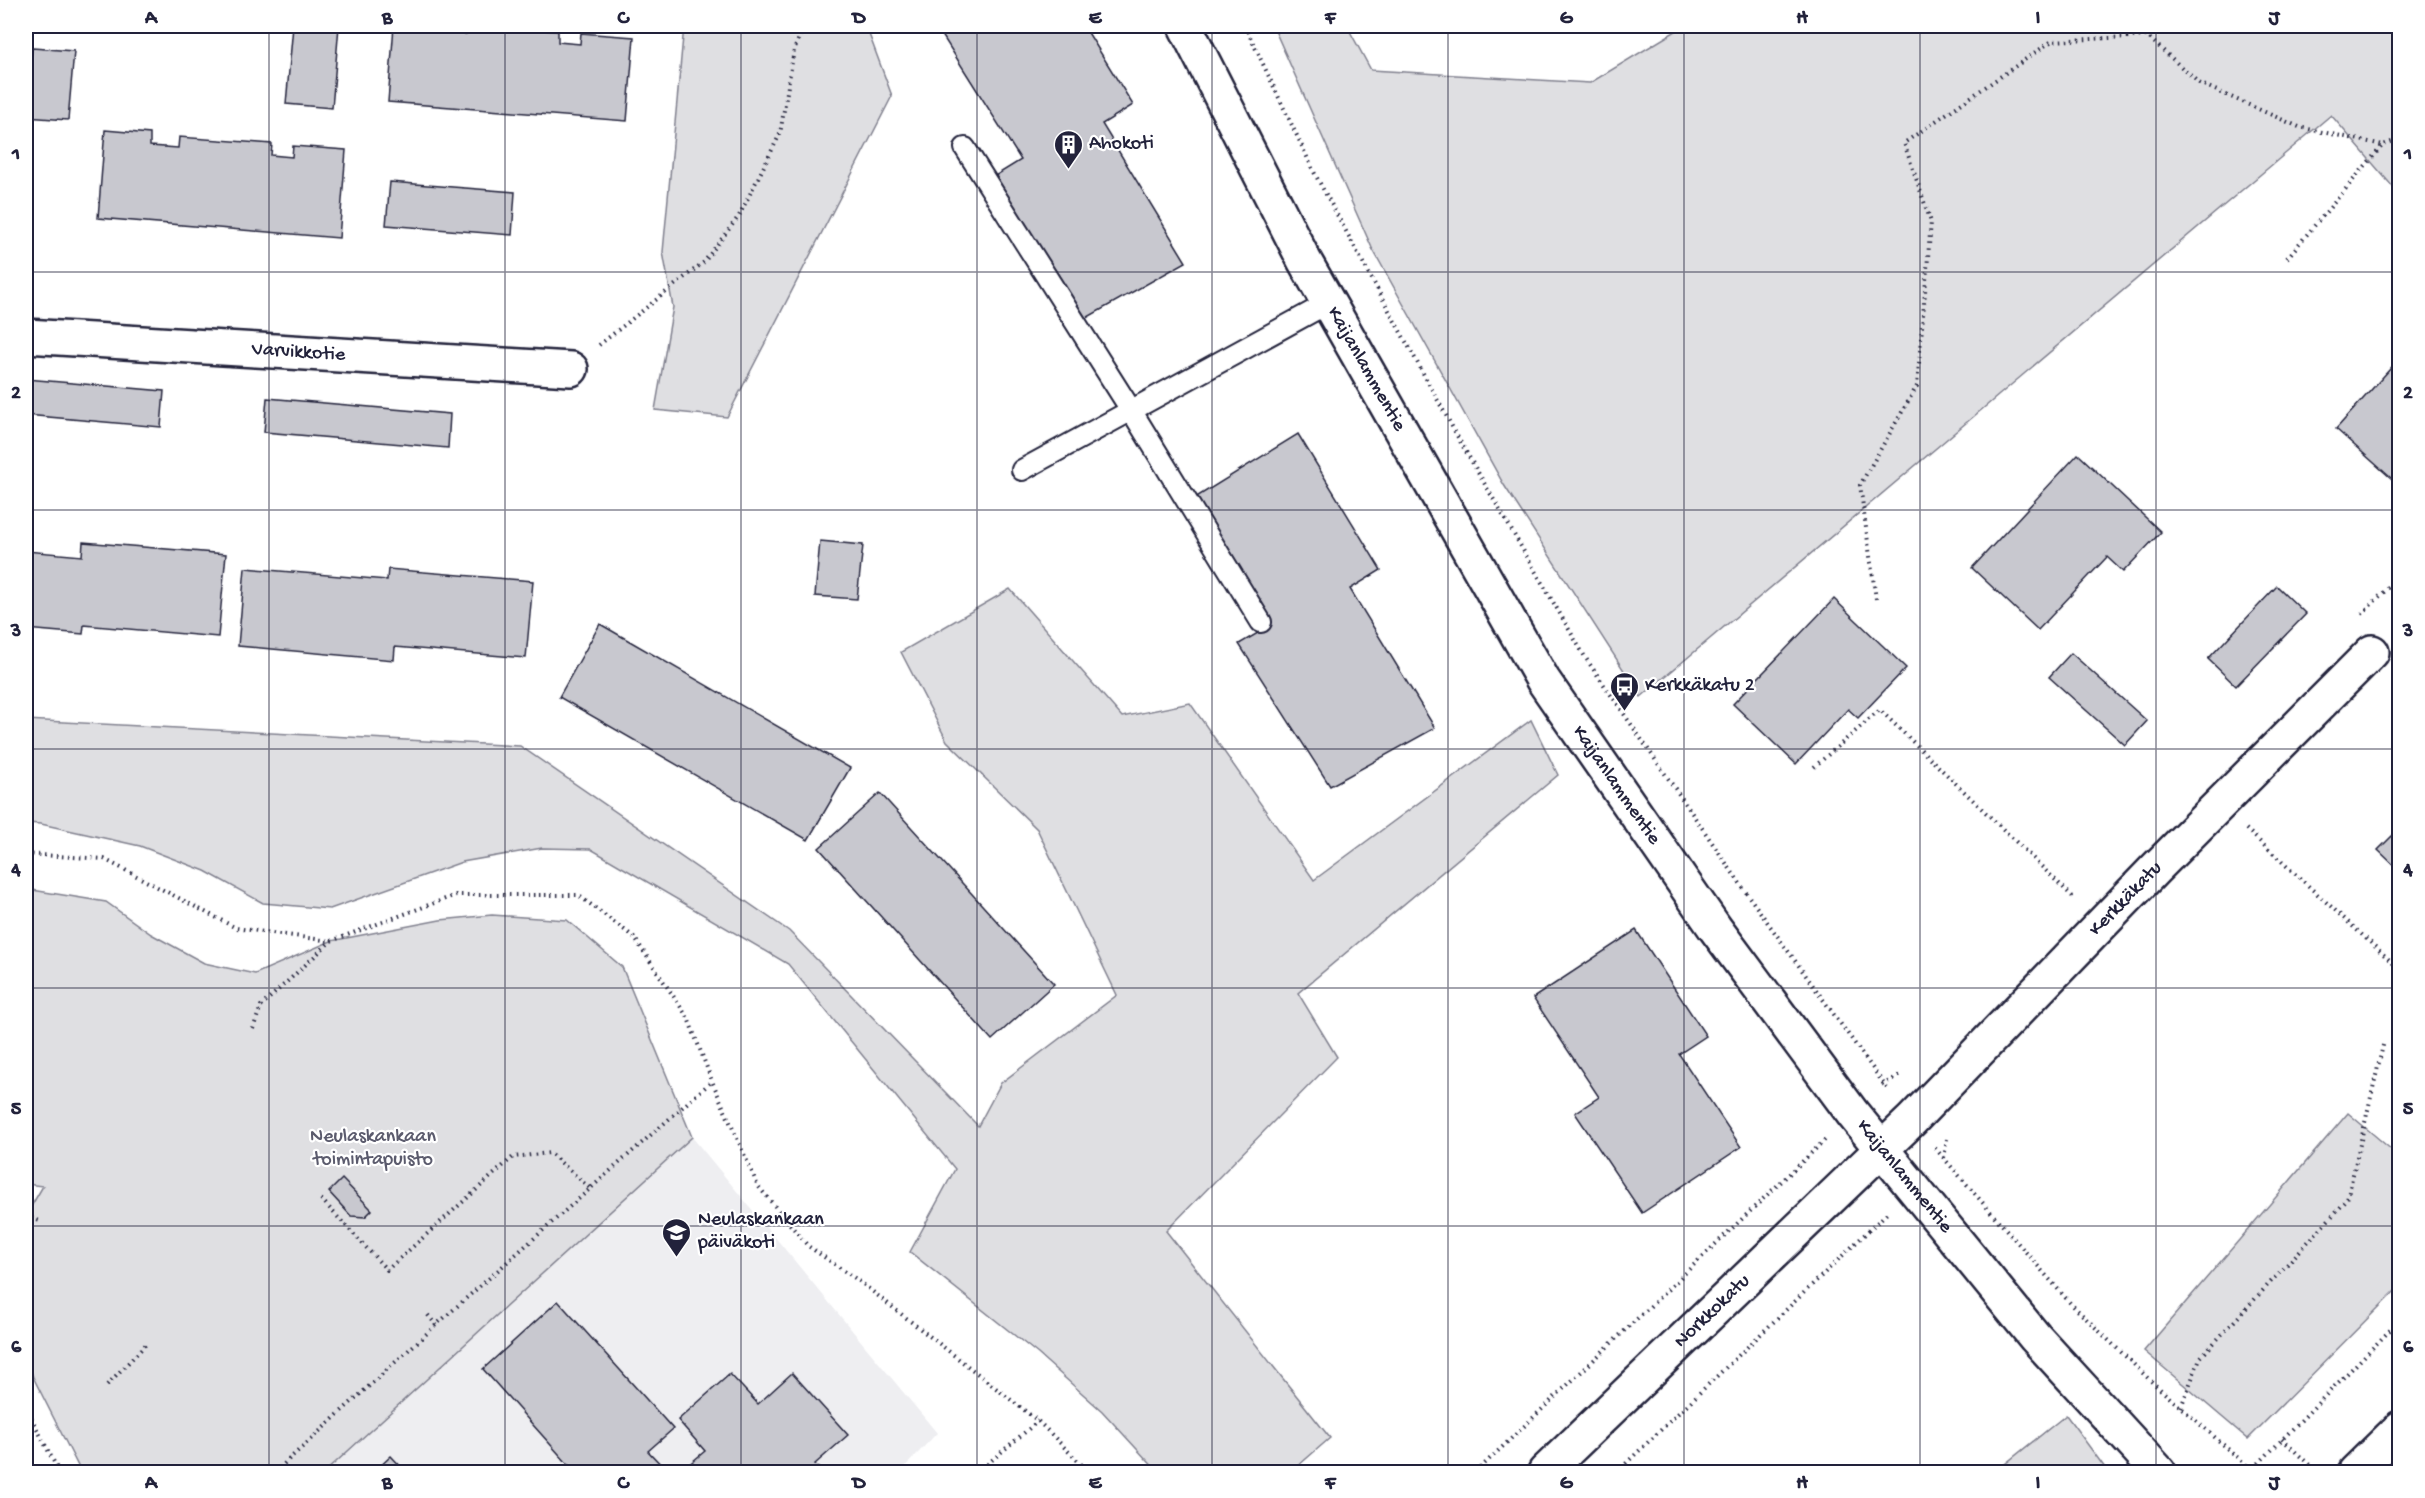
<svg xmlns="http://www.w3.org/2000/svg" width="2425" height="1498" viewBox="0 0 2425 1498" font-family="'Gochi Hand',sans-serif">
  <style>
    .built { fill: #eeeef1 }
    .green { fill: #dfdfe2; stroke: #80808e; stroke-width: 1.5 }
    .building { fill: #c8c8cf; stroke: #22223b; stroke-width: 1.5 }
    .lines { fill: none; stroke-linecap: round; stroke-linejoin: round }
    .service-casing { stroke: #22223b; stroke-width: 24 }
    .minor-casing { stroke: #22223b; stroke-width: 38 }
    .tertiary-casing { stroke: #22223b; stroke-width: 38 }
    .secondary-casing { stroke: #22223b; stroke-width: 38 }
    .path { stroke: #22223b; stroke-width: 4; stroke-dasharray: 1.5 4.5; stroke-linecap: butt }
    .service { stroke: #fff; stroke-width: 20 }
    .minor { stroke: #fff; stroke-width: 33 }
    .tertiary { stroke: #fff; stroke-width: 33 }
    .secondary { stroke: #fff; stroke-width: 33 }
    .grid { fill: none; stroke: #22223b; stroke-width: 1.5; stroke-opacity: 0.55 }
    .labels { text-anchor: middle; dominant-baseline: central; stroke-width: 4.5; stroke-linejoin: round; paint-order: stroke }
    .poi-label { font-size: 20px; fill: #22223b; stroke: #fff; text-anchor: start }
    .street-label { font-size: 20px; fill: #22223b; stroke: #fff }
    .park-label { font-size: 20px; fill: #5b5b6d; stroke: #fff }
    .neatline { fill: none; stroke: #22223b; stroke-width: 2 }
    .grid-label { font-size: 20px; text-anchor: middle; font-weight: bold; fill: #22223b }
  </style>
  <rect width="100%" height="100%" fill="#fff"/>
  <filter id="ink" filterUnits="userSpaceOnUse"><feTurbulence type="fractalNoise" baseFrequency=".0167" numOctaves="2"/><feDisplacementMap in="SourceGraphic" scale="12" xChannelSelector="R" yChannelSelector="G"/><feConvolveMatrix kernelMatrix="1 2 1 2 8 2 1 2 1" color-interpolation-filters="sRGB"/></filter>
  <g filter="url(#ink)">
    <path class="built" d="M692,1137L937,1433L900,1472H325Z"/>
    <g class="green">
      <path d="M684,26H866L892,96L727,417L655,410L673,307L663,252Z"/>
      <path d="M1273,26H1347L1371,70L1590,83L1684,26H2399V194L2331,115L1641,697L1504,485L1372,248Z"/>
      <path d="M1010,589L1122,717L1190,703L1314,880L1531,720L1558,775L1298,993L1337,1057L1166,1231L1330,1438L1291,1472H1158L1102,1411L1038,1354L910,1252L955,1169L788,964L591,849L542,848L462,862L330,909L263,903L205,871L140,846L41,824L26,823V720L520,746L789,931L978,1126L1001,1083L1117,995L1037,829L947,741L901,652Z"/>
      <path d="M26,889L106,902L151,934L204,963L255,974L331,941L440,920L492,915L567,920L622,967L692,1137L325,1472H81L33,1377L26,1356V1215L43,1186L26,1184Z"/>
      <path d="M2348,1113L2399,1156V1287L2248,1439L2144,1351Z"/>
      <path d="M2066,1415L2108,1472H1995Z"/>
    </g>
    <g class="building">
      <path d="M293,26H339L332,108L286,104Z"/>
      <path d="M394,26H438L437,32L466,34L467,26L558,31V42L580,44L581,33L634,37L627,121L388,102Z"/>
      <path d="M958,26H1084L1133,105L1102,124L1186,262L1081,321L990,179L1021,160L942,35Z"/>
      <path d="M32,48L74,51L68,120L26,117Z"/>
      <path d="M105,130L150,134V146L178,148L179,137L272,144L271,155L292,157L293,146L346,150L339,238L98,218Z"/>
      <path d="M390,182L515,192L512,235L386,225Z"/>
      <path d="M2400,358V486L2336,429Z"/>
      <path d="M26,379L164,391L161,427L26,415Z"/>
      <path d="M267,398L450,414L448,448L264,432Z"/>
      <path d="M1298,434L1381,570L1350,589L1435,728L1330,786L1239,644L1270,626L1190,501Z"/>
      <path d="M2078,454L2161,532L2123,572L2107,557L2038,630L1972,568Z"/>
      <path d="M820,541L863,545L857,599L815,596Z"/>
      <path d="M83,542L226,554L218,637L84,625L83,634L26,629V551L82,556Z"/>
      <path d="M245,568L387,580L388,569L533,581L526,658L395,647L394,660L238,646Z"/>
      <path d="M2277,586L2306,614L2236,686L2208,659Z"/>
      <path d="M1834,599L1906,668L1858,718L1848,709L1796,764L1733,704Z"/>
      <path d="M600,624L850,768L808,840L559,697Z"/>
      <path d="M2071,653L2147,721L2125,745L2049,677Z"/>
      <path d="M880,793L1054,984L992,1040L819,848Z"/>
      <path d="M2400,828V871L2378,850Z"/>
      <path d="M1636,930L1706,1036L1679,1054L1741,1147L1642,1213L1575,1113L1599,1097L1533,998Z"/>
      <path d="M342,1179L372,1210L365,1217L351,1216L329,1192Z"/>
      <path d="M558,1301L673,1429L648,1451L668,1472H575L483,1369Z"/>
      <path d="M792,1373L848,1435L815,1464L822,1472H680L705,1451L678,1420L730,1374L758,1404Z"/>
      <path d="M391,1456L406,1472H374Z"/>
    </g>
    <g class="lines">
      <defs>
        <g id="service">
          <path d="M965,148L1131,410L1261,622"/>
          <path d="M1022,470L1328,303"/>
        </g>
        <g id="minor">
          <path id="s1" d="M26,336L571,369"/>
          <path id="s2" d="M1545,1472L1912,1120L2155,869L2372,652"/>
        </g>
        <g id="tertiary">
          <path id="s3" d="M1185,26L1304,260L1543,680L1715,928L1853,1114L2035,1337L2159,1472"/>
        </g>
        <path id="secondary" d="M2355,1472L2400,1428"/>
      </defs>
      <use href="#service" class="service-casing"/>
      <use href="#minor" class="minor-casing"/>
      <use href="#tertiary" class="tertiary-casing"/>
      <use href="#secondary" class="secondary-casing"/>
      <g class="path">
        <path d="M1245,26L1316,176L1461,443L1585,657L1750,898L1889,1091"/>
        <path d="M2287,258L2383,145L2400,139"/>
        <path d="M599,345L704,262L739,216L780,134L794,50L804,26"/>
        <path d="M1876,599L1860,485L1917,386L1931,222L1904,143L2052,41L2147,36L2199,83L2299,127L2383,145"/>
        <path d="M2362,614L2400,576"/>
        <path d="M1814,767L1880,710L2075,899"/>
        <path d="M2246,829L2394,964"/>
        <path d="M26,854L104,859L236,928L330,941"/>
        <path d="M253,1029L261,1006L331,941L456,895H578L634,937L688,1018L712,1081L758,1186L808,1246L859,1281L1038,1421L1089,1472"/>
        <path d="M1882,1085L1902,1074"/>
        <path d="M1935,1148L2071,1304L2152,1382L2252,1470"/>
        <path d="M1944,1158L1947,1139"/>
        <path d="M321,1199L387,1270L513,1157L550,1153L592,1190"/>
        <path d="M26,1216L40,1221"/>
        <path d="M428,1315L436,1325"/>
        <path d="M107,1385L148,1342"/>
        <path d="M26,1407L59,1472"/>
        <path d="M2181,1407L2200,1358L2347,1200L2384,1041"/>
        <path d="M2282,1439L2317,1472"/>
        <path d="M275,1472L436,1325L712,1081"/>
        <path d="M978,1472L1038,1421"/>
        <path d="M1476,1472L1825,1140"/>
        <path d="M1617,1472L1887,1213"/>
        <path d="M2250,1472L2400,1320"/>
      </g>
      <use href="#service" class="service"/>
      <use href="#minor" class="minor"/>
      <use href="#tertiary" class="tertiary"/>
      <use href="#secondary" class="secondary"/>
    </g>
  </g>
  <path class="grid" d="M269,26V1472M505,26V1472M741,26V1472M977,26V1472M1212,26V1472M1448,26V1472M1684,26V1472M1920,26V1472M2156,26V1472M26,272H2400M26,510H2400M26,749H2400M26,988H2400M26,1226H2400"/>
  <defs>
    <symbol id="building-pin" viewBox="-11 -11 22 30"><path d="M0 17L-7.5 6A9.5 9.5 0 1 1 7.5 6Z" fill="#22223b" stroke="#fff"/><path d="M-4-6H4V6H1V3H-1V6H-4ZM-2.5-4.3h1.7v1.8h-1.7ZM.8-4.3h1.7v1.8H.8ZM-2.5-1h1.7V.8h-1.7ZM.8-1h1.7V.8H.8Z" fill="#fff"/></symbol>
    <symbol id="bus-pin" viewBox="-11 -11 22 30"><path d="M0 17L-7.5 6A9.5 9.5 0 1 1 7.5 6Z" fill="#22223b" stroke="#fff"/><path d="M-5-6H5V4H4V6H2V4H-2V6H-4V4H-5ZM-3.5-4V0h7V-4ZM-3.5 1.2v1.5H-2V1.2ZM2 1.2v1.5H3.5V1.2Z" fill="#fff"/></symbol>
    <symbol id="school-pin" viewBox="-11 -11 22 30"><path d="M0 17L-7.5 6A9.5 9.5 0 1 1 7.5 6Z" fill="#22223b" stroke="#fff"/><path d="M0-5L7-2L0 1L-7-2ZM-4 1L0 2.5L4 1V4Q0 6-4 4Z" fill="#fff"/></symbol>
  </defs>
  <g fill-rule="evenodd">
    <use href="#building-pin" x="1052" y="128" width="33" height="45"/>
    <use href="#bus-pin" x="1608" y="670" width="33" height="45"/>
    <use href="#school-pin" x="660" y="1216" width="33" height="45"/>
  </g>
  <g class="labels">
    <g class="poi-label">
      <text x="1089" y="144">Ahokoti</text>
      <text x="1645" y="686">Kerkkäkatu 2</text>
      <text x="698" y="1220">Neulaskankaan<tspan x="698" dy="23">päiväkoti</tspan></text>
    </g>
    <g class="street-label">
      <text stroke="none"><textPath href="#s1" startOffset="273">Varvikkotie</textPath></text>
      <text stroke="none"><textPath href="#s3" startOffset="388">Kaijanlammentie</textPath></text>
      <text stroke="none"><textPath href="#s3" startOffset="874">Kaijanlammentie</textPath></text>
      <text stroke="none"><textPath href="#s2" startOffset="816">Kerkkäkatu</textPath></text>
      <text stroke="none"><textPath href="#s3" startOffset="1360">Kaijanlammentie</textPath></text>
      <text stroke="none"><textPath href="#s2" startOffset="232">Norkkokatu</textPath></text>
    </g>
    <g class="park-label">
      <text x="373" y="1137">Neulaskankaan<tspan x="373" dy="23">toimintapuisto</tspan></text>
    </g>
  </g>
  <rect width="2425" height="1498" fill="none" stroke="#fff" stroke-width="66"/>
  <rect x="33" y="33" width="2359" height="1432" class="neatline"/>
  <g class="grid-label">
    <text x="151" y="23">A</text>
    <text x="387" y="23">B</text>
    <text x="623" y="23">C</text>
    <text x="859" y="23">D</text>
    <text x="1095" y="23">E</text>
    <text x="1330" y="23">F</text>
    <text x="1566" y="23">G</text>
    <text x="1802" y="23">H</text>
    <text x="2038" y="23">I</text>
    <text x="2274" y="23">J</text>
    <text x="16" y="159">1</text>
    <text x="2408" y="159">1</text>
    <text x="16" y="398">2</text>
    <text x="2408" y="398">2</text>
    <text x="16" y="636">3</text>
    <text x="2408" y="636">3</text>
    <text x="16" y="875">4</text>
    <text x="2408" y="875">4</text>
    <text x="16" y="1114">5</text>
    <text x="2408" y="1114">5</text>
    <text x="16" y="1352">6</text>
    <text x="2408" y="1352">6</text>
    <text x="151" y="1488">A</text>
    <text x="387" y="1488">B</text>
    <text x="623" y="1488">C</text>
    <text x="859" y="1488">D</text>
    <text x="1095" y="1488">E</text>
    <text x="1330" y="1488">F</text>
    <text x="1566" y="1488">G</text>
    <text x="1802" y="1488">H</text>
    <text x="2038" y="1488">I</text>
    <text x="2274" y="1488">J</text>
  </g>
</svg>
